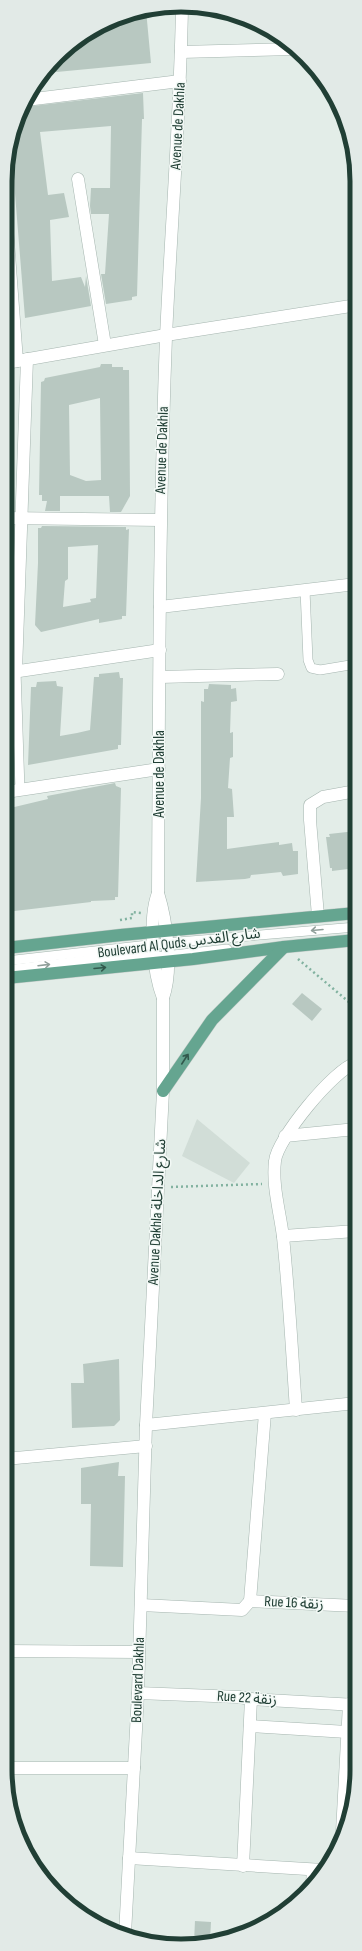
<svg xmlns="http://www.w3.org/2000/svg" width="362" height="1951" viewBox="0 0 362 1951" font-family="'Sofia Sans Condensed','Noto Sans Arabic',sans-serif">
  <style>
    .built { fill: #d1ddd7 }
    .building { fill: #b8c8c1; fill-rule: evenodd }
    .lines { fill: none; stroke-linecap: round; stroke-linejoin: round }
    .lane-casing { stroke: #a5b5af; stroke-width: 10 }
    .street-casing { stroke: #a5b5af; stroke-width: 13 }
    .primary-casing { stroke: #c1c9c6; stroke-width: 13 }
    .path { stroke: #82b2a0; stroke-width: 2.5; stroke-dasharray: 2 3; stroke-linecap: butt }
    .lane { stroke: #fff; stroke-width: 9 }
    .street { stroke: #fff; stroke-width: 12 }
    .primary { stroke: #65a590; stroke-width: 12 }
    .oneway { stroke: #909f9a }
    .oneway2 { stroke: #32584c }
    .labels { text-anchor: middle; dominant-baseline: central; stroke-width: 3; stroke-linejoin: round; paint-order: stroke }
    .street-label { font-size: 15px; fill: #213f35; stroke: #f3f9f6 }
    .rim { fill: none; stroke: #213f35; stroke-width: 5 }
  </style>
  <rect width="100%" height="100%" fill="#e3ede8"/>
  <path class="built" d="M197,1119L250,1163L234,1183L182,1156Z"/>
  <g class="building">
    <path d="M146,10L151,63L46,73L74,42L135,11Z"/>
    <path d="M143,93L144,119H142L137,296L132,297V300L106,304L101,274H105L109,214H91L90,206L91,188H110L111,126L40,132L48,195L64,193L69,217L50,220L52,281L81,277L85,287L86,276L91,306L25,318L11,144L24,107Z"/>
    <path d="M101,364H112V367H123V370H129L130,496L121,512H110L109,496H60V511H45L47,501H42V495H39L41,382L44,381L45,378L100,367ZM100,398L101,480L86,481L70,475L69,405Z"/>
    <path d="M42,526L126,527V530L129,529L126,616H122V619L99,623V619L41,632L35,625L38,563V528H41ZM98,545L96,598L90,599L91,602L63,607L65,581L68,579V547Z"/>
    <path d="M119,672L120,678H123L121,745H118V749L28,765L31,687H36L37,682L56,681L57,686L63,687L60,736L77,733L90,730L94,677H99V674Z"/>
    <path d="M209,684L231,685V689L236,688L237,701L231,702L230,733L233,732V757L230,758L228,788L232,789L234,817H227V849L279,842V845L292,843L293,851H298V874L283,876L281,872L251,875L250,878L245,879L196,882L201,798V701L204,702V689H208Z"/>
    <path d="M115,783L116,786L121,788L118,897H115V900L91,901V902L6,912V809L48,799L47,796Z"/>
    <path d="M356,831V868L332,871V868H330L326,837H330L329,834Z"/>
    <path d="M302,993L322,1009L312,1021L292,1004Z"/>
    <path d="M119,1359L120,1420L114,1426L72,1428L71,1383H84L83,1364Z"/>
    <path d="M119,1462L118,1476H125L123,1567L90,1566L91,1504H81V1468Z"/>
    <path d="M195,1921L211,1922L210,1940L194,1942Z"/>
  </g>
  <g class="lines">
    <defs>
      <g id="lane">
        <path d="M305,590L308,660L311,668L320,670L356,664"/>
        <path d="M16,671L20,790"/>
        <path d="M6,961L166,943L356,927"/>
        <path d="M6,970L122,956L155,957L227,949"/>
      </g>
      <g id="street">
        <path d="M181,52L294,49"/>
        <path d="M26,100L180,81"/>
        <path d="M78,179L105,345"/>
        <path d="M6,214L17,361"/>
        <path d="M6,363L166,335L357,305"/>
        <path d="M6,518L160,520"/>
        <path d="M160,607L356,584"/>
        <path d="M16,671L27,359"/>
        <path d="M6,673L160,650"/>
        <path d="M160,677L278,674"/>
        <path d="M6,792L159,769"/>
        <path d="M158,893C148,919 153,972 163,998"/>
        <path d="M318,916L310,820V805L323,797L356,791"/>
        <path d="M285,1136L356,1129"/>
        <path d="M283,1236L356,1231"/>
        <path d="M296,1410C292,1352 289,1294 283,1237C280,1212 272,1186 275,1161C277,1139 334,1069 356,1063"/>
        <path d="M146,1425L356,1403"/>
        <path d="M5,1459L146,1446"/>
        <path d="M250,1601L265,1413"/>
        <path d="M141,1605L242,1610L250,1601L356,1606"/>
        <path d="M5,1651L139,1652"/>
        <path d="M138,1693L239,1697L251,1699L356,1705"/>
        <path d="M250,1726L347,1732"/>
        <path d="M5,1768H134"/>
        <path d="M342,1832L349,1704"/>
        <path d="M129,1858L323,1870"/>
        <path d="M243,1866L251,1699"/>
        <path d="M312,1884L313,1870"/>
        <path d="M125,1934L138,1693L146,1425L163,1091V998C173,970 167,922 158,893C159,707 159,522 166,337C171,227 180,118 182,8"/>
      </g>
      <g id="primary">
        <path d="M6,948L121,935L356,913"/>
        <path d="M6,978L193,959L284,947L356,940"/>
        <path d="M163,1091L212,1020L284,947"/>
      </g>
    </defs>
    <use href="#lane" class="lane-casing"/>
    <use href="#street" class="street-casing"/>
    <use href="#primary" class="primary-casing"/>
    <g class="path">
      <path d="M120,920L132,918V912L141,913"/>
      <path d="M298,959L356,1008"/>
      <path d="M171,1187L262,1184"/>
    </g>
    <use href="#lane" class="lane"/>
    <use href="#street" class="street"/>
    <use href="#primary" class="primary"/>
  </g>
  <defs><path id="oneway-shaft" d="M-6 0H5M1.5-3L5.5 0L1.5 3" fill="none" stroke-width="1.6" stroke-linecap="round" stroke-linejoin="round"/></defs>
  <g class="oneway">
    <use href="#oneway-shaft" transform="translate(317 930) rotate(175)"/>
    <use href="#oneway-shaft" transform="translate(44 965) rotate(-7)"/>
  </g>
  <g class="oneway2">
    <use href="#oneway-shaft" transform="translate(100 968) rotate(-5)"/>
    <use href="#oneway-shaft" transform="translate(185 1059) rotate(-57)"/>
  </g>
  <g class="labels">
    <g class="street-label">
      <text transform="translate(178 126) rotate(-87)">Avenue de Dakhla</text>
      <text transform="translate(162 450) rotate(-88)">Avenue de Dakhla</text>
      <text transform="translate(159 774) rotate(-90)">Avenue de Dakhla</text>
      <text transform="translate(179 943) rotate(-7)">Boulevard Al Quds شارع القدس</text>
      <text transform="translate(157 1212) rotate(-87)">Avenue Dakhla شارع الداخلة</text>
      <text transform="translate(294 1603) rotate(3)">Rue 16 زنقة</text>
      <text transform="translate(138 1680) rotate(-88)">Boulevard Dakhla</text>
      <text transform="translate(247 1698) rotate(4)">Rue 22 زنقة</text>
    </g>
  </g>
  <path d="M0 0H362V1951H0ZM181 12H181A169 169 0 0 1 350 181V1770A169 169 0 0 1 181 1939H181A169 169 0 0 1 12 1770V181A169 169 0 0 1 181 12Z" fill="#e2eae7" fill-rule="evenodd"/>
  <path class="rim" d="M181 12H181A169 169 0 0 1 350 181V1770A169 169 0 0 1 181 1939H181A169 169 0 0 1 12 1770V181A169 169 0 0 1 181 12Z"/>
</svg>
